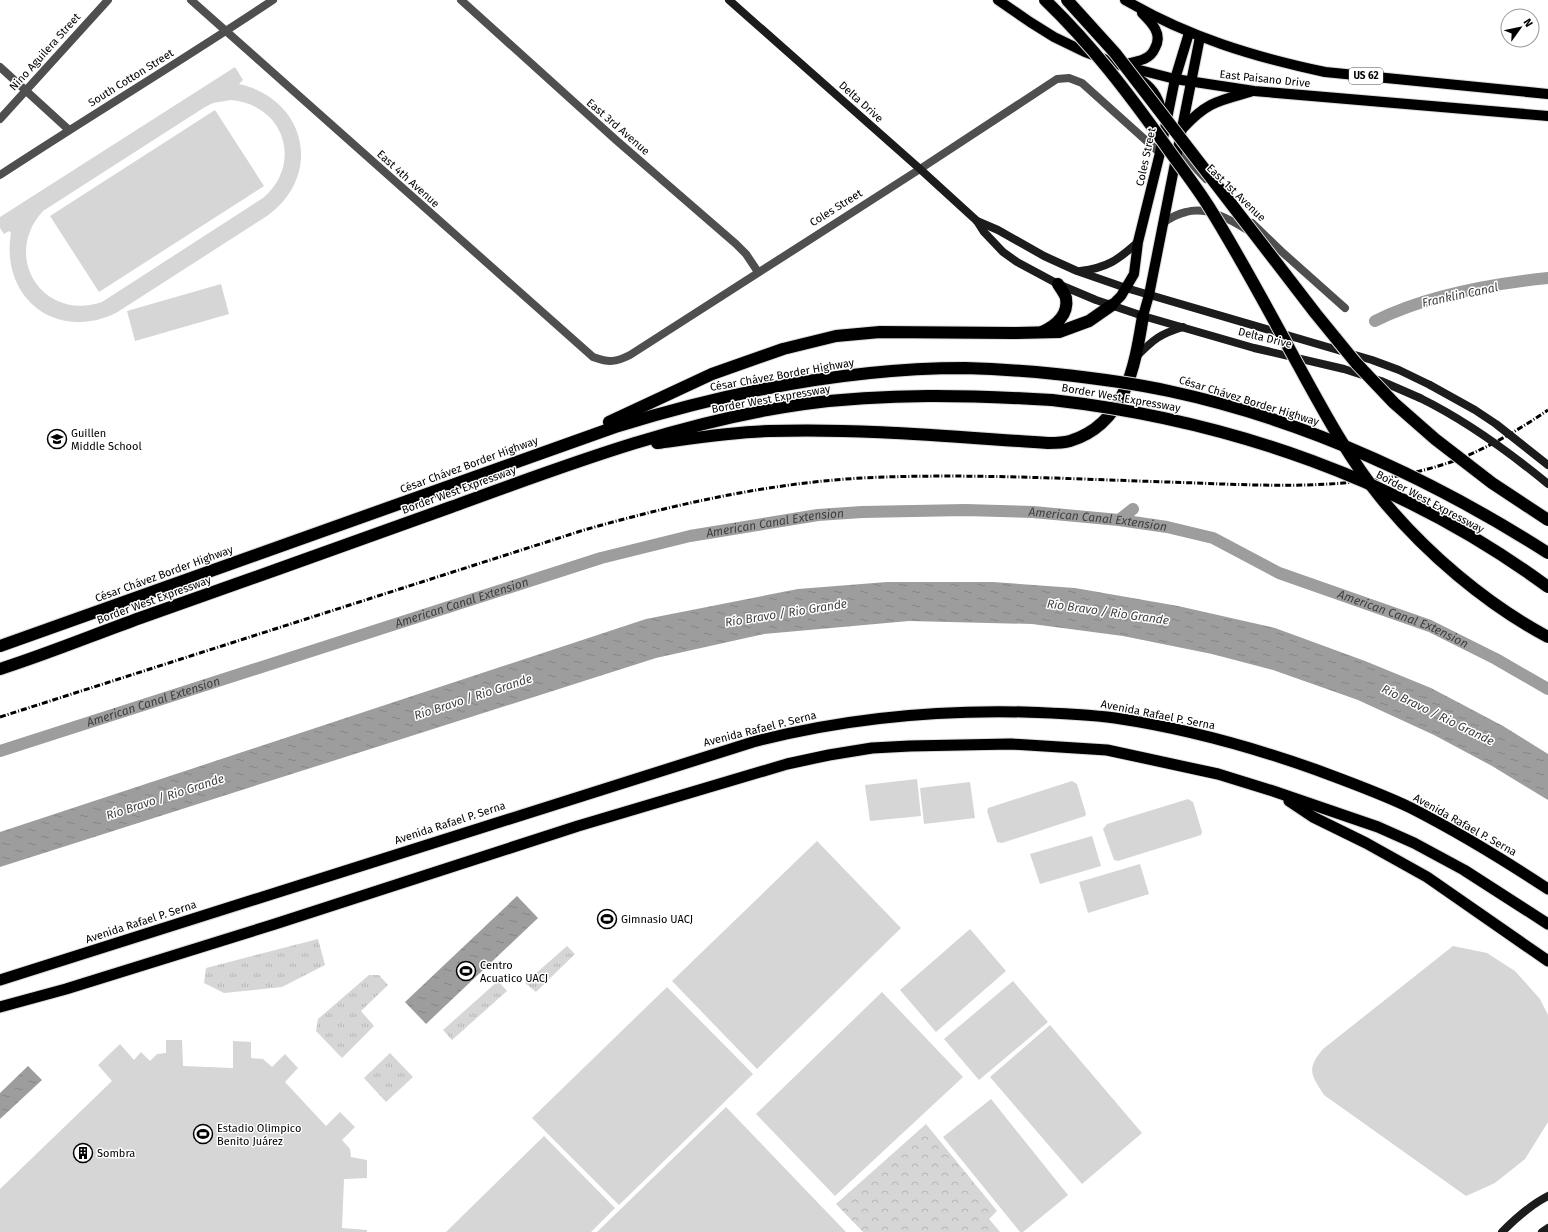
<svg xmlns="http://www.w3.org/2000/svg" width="1548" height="1232" viewBox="0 0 1548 1232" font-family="'Fira Sans',sans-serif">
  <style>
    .grass { fill: url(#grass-tufts) }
    .park { fill: url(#park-crowns) }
    .pitch { fill: #d6d6d6; fill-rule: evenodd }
    .water { fill: url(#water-ripples) }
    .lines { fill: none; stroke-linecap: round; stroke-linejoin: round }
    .canal { stroke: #9d9d9d; stroke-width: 12 }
    .primary-casing { stroke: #dbdbdb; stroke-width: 12 }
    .trunk-casing { stroke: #dbdbdb; stroke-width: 13 }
    .motorway-casing { stroke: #dbdbdb; stroke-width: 14 }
    .minor { stroke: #4f4f4f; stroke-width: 8 }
    .tertiary { stroke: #4f4f4f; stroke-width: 8 }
    .secondary { stroke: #1c1c1c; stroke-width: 8 }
    .primary { stroke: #000; stroke-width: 10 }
    .trunk { stroke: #000; stroke-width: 11 }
    .motorway { stroke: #000; stroke-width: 12 }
    .rail { stroke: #000; stroke-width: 3; stroke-dasharray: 6 2 1 2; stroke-linecap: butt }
    .motorway-bridge-casing { stroke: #dbdbdb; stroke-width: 14; stroke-linecap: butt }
    .secondary-bridge { stroke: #1c1c1c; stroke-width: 8 }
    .motorway-bridge { stroke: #000; stroke-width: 12 }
    .labels { text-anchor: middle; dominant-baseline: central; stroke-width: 3; stroke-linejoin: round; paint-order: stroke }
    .shield { fill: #fff; stroke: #4c4c4c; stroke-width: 1 }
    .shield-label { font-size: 10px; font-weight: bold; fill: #000 }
    .street-label { font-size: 11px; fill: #000; stroke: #fff }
    .poi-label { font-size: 11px; fill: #000; stroke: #fff; text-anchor: start }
    .water-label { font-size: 12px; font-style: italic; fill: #3e3e3e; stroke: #fff }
  </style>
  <defs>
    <pattern id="grass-tufts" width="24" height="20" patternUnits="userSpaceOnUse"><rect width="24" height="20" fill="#d6d6d6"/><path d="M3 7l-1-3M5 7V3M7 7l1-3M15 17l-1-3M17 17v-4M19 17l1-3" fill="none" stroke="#b6b6b6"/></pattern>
    <pattern id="park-crowns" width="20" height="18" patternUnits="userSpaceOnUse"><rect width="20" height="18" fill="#d6d6d6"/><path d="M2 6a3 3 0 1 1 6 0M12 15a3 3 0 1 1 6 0" fill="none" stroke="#b6b6b6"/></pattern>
    <pattern id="water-ripples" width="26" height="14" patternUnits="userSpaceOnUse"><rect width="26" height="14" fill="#9d9d9d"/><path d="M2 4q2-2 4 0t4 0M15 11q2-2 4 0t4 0" fill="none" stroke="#858585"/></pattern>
  </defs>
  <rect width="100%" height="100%" fill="#fff"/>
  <g class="grass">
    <path d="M318,939L325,965L282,987L224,993L204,983L206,968Z"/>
    <path d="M567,946L575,954L536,992L525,983Z"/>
    <path d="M369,975H379L388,985L361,1011L374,1026L342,1058L316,1031L318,1019Z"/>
    <path d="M498,981L507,991L452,1040L443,1030Z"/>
    <path d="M390,1053L413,1077L386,1102L364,1078Z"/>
  </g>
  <path class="park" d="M926,1124L997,1211L989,1219L1000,1232H863L836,1204Z"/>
  <g class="pitch">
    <path d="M235,67L243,80L239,84C306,99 324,175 267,216L116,313C56,342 0,298 11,233L9,231L4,234L0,228V217ZM231,100C285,105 303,164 263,198L102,302C43,322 1,257 43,211L205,107L213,103Z"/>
    <path d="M215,110L264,186L99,292L50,216Z"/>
    <path d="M221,284L229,314L135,341L127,311Z"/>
    <path d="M917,779L921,816L870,821L865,785Z"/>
    <path d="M1072,781L1077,784L1086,814L1085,816L1002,843L997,842L987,811L988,808Z"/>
    <path d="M970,782L975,818L924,824L920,788Z"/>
    <path d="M1188,799L1193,802L1202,832L1201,835L1118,861L1114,860L1103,829L1107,824Z"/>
    <path d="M1092,836L1101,866L1040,884L1030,854Z"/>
    <path d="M817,841L901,928L757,1069L672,981Z"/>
    <path d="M1140,864L1149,894L1088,913L1079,882Z"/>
    <path d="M970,929L1006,971L936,1032L900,990Z"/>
    <path d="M1453,946L1487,953L1515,971L1540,999L1548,1015V1122L1525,1159L1495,1183L1466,1196L1324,1095C1311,1075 1306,1069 1323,1049Z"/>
    <path d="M1013,981L1048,1022L979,1080L944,1039Z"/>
    <path d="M667,987L753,1074L619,1205L532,1118Z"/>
    <path d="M882,992L963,1077L835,1196L756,1114Z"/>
    <path d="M1050,1025L1142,1133L1082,1184L990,1077Z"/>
    <path d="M166,1040H182L183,1066L233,1068V1041L251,1042V1058L263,1059L272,1067L285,1054L298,1068L285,1082L326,1126L340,1112L355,1127L342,1140L350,1149L351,1157L367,1160V1178L344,1179L342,1228L367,1230V1232H0V1189L112,1081L98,1065L120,1044L134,1060L141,1052L150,1061L157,1054L166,1053Z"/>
    <path d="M991,1099L1068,1195L1023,1232H1020L943,1137Z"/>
    <path d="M726,1107L846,1232H597Z"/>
    <path d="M544,1136L615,1208L591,1232H446Z"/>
  </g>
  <g class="water">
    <path d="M887,582H993L1075,588L1178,606L1275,628L1365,661L1431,688L1503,726L1548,754V800L1492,766L1434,735L1358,700L1273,670L1212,654L1123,636L1032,624L909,621L764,634L656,658L0,867V832L646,619L798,589Z"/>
    <path d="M517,896L538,918L426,1024L405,1002Z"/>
    <path d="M28,1066L42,1080L0,1119V1093Z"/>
  </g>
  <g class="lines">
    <g class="canal">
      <path d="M1375,321C1427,295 1490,284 1548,278"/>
      <path d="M1119,520L1133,509"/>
      <path id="s1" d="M0,751L601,558L690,536L818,515L862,512L965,510L1033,512L1119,520L1167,527L1213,538L1279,573L1430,626L1496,659L1548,689"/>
    </g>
    <defs>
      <g id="primary">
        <path d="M998,0L1030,22L1054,37L1085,52L1120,65L1175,79L1254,91L1548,116"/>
        <path d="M1125,0C1188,37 1254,57 1325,72L1548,94"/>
        <path d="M1122,65C1129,63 1137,62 1144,59C1149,57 1153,53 1155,48C1163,34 1152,23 1142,13"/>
        <path d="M1135,76C1152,87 1158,95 1163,115"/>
        <path d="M1183,128C1207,102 1218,101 1250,92"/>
        <path d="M1112,305L1121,296L1134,274L1138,242L1160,153L1175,79L1189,33"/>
        <path d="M1143,316L1149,295L1200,37"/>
      </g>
      <g id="trunk">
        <path d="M1289,801L1313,817L1366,843L1427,877L1548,961"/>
        <path d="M0,980L753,742C841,719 932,710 1023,712C1054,713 1085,714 1115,718C1183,728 1249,746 1314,769C1346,781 1380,793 1411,808C1458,832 1504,860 1548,889"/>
        <path d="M0,1007L66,989L275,924L578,826L787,764L829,755L872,748L910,746L1011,744L1107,750L1218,774L1273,791L1378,827L1414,843L1464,870L1548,924"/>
      </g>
      <g id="motorway">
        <path d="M1042,332C1055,326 1069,315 1066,298C1065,294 1061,289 1058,284"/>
        <path d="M609,422L712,374L783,349L836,336L880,332L1013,333L1059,332L1089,321L1112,305"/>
        <path d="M657,443C694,438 732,432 769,431C862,428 955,437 1048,443C1055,443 1063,443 1070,441C1126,424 1135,365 1143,316"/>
        <path d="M0,646L615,427C728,392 847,368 965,368C996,369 1026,371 1056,374"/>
        <path d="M0,669C47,654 93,635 140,618C244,581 347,545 451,507C566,465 682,421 804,404C887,393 969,395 1052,400"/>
      </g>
    </defs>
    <use href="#primary" class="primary-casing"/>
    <use href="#trunk" class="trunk-casing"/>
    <use href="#motorway" class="motorway-casing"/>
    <g class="minor">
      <path d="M191,0L593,357C609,363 616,362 630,355L920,169L1057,79L1069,78L1082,83L1160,153"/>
      <path d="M461,0L616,140L736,244L746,254L758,272"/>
      <path d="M0,67L69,130"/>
      <path d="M0,119L108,0"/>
      <path d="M1178,149L1206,179"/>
      <path d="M1163,223C1170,218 1177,214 1186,212C1208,206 1231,220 1249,231"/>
      <path d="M1252,223L1281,251L1345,308"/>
    </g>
    <path class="tertiary" d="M0,175C90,116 183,60 273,0"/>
    <g class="secondary">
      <path d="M729,0L920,169L977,221L984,232L1003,252L1017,262L1058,284L1096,300L1143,316L1254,348L1344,369L1381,381L1420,398"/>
      <path d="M977,221L998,230L1044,256L1077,271L1126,288L1372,360L1399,370L1430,385"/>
      <path d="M1080,271C1107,268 1118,260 1138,242"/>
      <path d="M1137,356C1154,339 1160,334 1183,327"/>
      <path d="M1502,1232C1516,1218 1530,1205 1548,1196"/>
      <path d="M1542,1232L1548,1228"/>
    </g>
    <use href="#primary" class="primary"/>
    <use href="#trunk" class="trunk"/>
    <use href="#motorway" class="motorway"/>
    <path class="rail" d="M0,717L584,530C683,502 783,480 885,477C979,474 1074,479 1168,482C1261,485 1357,493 1448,463C1483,451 1517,431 1548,410"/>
    <defs>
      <g id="motorway-bridge">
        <path d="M1045,0C1091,44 1129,94 1166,146C1180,166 1196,186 1209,207C1240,257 1268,309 1296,361C1322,408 1347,456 1381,498C1425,552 1486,604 1548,637"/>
        <path d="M1067,0L1115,53L1316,314L1356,363L1394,403L1435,439L1492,483L1548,520"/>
        <path d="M1056,374C1094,378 1132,383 1169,391C1305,420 1432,479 1548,553"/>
        <path d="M1052,400C1229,420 1403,480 1548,587"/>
      </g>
    </defs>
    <use href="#motorway-bridge" class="motorway-bridge-casing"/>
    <g class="secondary-bridge">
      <path d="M1430,385L1475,410L1496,424L1548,465"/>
      <path d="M1420,398C1467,421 1508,451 1548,484"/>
    </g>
    <use href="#motorway-bridge" class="motorway-bridge"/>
  </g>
  <defs>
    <symbol id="school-ring" viewBox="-11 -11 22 22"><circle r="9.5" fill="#fff" stroke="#000" stroke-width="1.5"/><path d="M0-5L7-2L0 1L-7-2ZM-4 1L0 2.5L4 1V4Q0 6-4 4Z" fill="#000"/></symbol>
    <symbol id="stadium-ring" viewBox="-11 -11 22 22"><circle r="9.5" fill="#fff" stroke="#000" stroke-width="1.5"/><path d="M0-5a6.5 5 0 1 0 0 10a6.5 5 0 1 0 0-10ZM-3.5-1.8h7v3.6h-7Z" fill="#000"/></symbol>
    <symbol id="building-ring" viewBox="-11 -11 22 22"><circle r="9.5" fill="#fff" stroke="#000" stroke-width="1.5"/><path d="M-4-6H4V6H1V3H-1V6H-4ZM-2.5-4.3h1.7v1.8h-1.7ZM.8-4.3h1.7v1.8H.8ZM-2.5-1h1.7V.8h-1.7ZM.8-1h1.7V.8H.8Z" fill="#000"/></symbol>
  </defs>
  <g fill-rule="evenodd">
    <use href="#school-ring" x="46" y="428" width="22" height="22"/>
    <use href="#stadium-ring" x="596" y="908" width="22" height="22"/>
    <use href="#stadium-ring" x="455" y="960" width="22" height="22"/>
    <use href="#stadium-ring" x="192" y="1123" width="22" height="22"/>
    <use href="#building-ring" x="72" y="1142" width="22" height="22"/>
  </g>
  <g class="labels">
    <rect class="shield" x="1349" y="68" width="34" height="16" rx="3"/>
    <g class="shield-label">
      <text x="1366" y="76">US 62</text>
    </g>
    <g class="street-label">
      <text transform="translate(45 52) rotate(-48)">Nino Aguilera Street</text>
      <text transform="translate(131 78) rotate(-32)">South Cotton Street</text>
      <text transform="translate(1265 79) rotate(6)">East Paisano Drive</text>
      <text transform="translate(861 102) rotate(42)">Delta Drive</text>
      <text transform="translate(618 127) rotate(41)">East 3rd Avenue</text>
      <text transform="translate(1146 157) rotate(-78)">Coles Street</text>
      <text transform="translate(408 179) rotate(42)">East 4th Avenue</text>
      <text transform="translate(1236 193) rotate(44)">East 1st Avenue</text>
      <text transform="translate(836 208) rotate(-32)">Coles Street</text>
      <text transform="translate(1265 338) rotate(14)">Delta Drive</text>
      <text transform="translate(782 375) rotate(-10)">César Chávez Border Highway</text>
      <text transform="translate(1121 398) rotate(10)">Border West Expressway</text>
      <text transform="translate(771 399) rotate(-10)">Border West Expressway</text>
      <text transform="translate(1249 401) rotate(17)">César Chávez Border Highway</text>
      <text transform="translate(469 465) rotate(-20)">César Chávez Border Highway</text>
      <text transform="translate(459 490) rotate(-20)">Border West Expressway</text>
      <text transform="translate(1430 502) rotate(28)">Border West Expressway</text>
      <text transform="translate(164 574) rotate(-20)">César Chávez Border Highway</text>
      <text transform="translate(154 600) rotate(-20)">Border West Expressway</text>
      <text transform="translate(1158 715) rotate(11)">Avenida Rafael P. Serna</text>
      <text transform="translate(760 729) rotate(-14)">Avenida Rafael P. Serna</text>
      <text transform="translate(450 823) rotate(-18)">Avenida Rafael P. Serna</text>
      <text transform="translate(1465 825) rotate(29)">Avenida Rafael P. Serna</text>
      <text transform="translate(141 922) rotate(-18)">Avenida Rafael P. Serna</text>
    </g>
    <g class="poi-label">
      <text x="71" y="433">Guillen<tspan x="71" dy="13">Middle School</tspan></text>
      <text x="621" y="919">Gimnasio UACJ</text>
      <text x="480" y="965">Centro<tspan x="480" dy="13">Acuatico UACJ</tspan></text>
      <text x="217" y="1128">Estadio Olimpico<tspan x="217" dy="13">Benito Juárez</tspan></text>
      <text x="97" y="1153">Sombra</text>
    </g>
    <g class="water-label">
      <text transform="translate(1460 295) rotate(-12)">Franklin Canal</text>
      <text stroke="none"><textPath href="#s1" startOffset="1133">American Canal Extension</textPath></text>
      <text stroke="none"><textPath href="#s1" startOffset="809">American Canal Extension</textPath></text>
      <text stroke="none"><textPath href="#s1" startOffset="485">American Canal Extension</textPath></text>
      <text transform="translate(1108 612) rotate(8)">Río Bravo / Rio Grande</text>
      <text transform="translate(786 613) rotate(-9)">Río Bravo / Rio Grande</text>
      <text stroke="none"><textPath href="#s1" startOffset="1457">American Canal Extension</textPath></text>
      <text transform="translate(473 697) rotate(-18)">Río Bravo / Rio Grande</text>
      <text stroke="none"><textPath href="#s1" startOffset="161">American Canal Extension</textPath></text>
      <text transform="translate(1438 715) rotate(26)">Río Bravo / Rio Grande</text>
      <text transform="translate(165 797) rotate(-18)">Río Bravo / Rio Grande</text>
    </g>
  </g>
  <g transform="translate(1520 28) rotate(57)"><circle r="19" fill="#ffffff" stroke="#999999"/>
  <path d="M0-3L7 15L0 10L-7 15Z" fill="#000000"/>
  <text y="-6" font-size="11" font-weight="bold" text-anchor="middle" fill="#000000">N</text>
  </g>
</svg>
